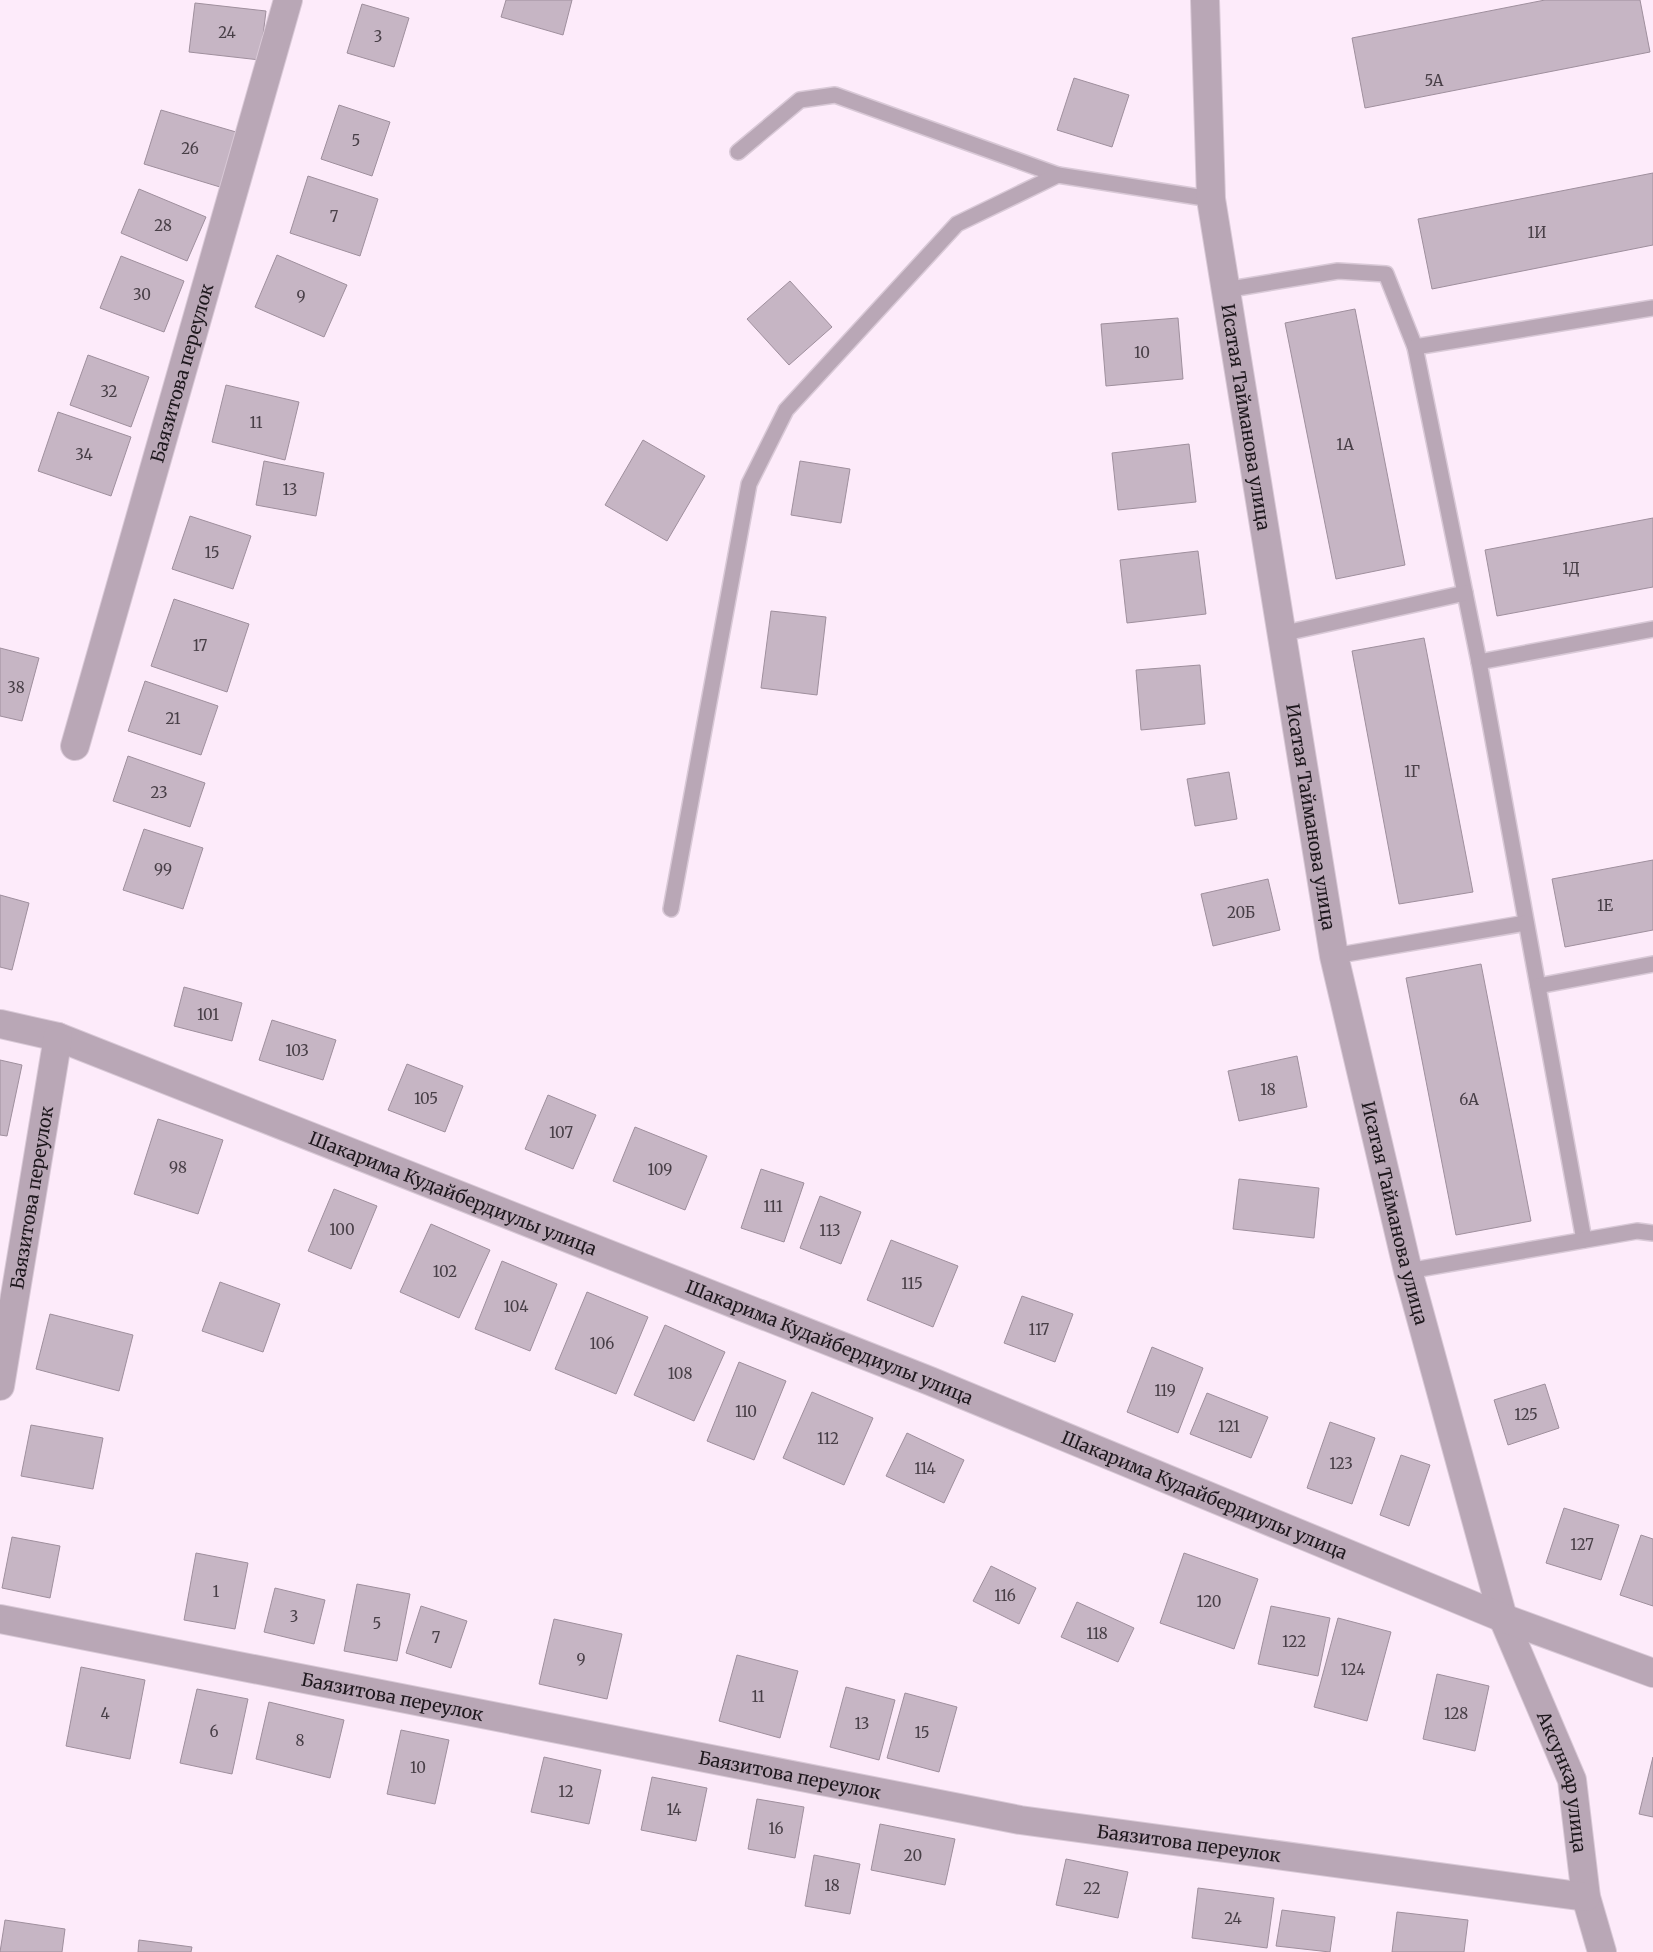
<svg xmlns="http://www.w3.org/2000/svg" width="1653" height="1952" viewBox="0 0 1653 1952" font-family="Merriweather,serif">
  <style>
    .building { fill: #c6b5c4; stroke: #9f8f9d }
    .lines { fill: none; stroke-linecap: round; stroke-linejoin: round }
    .service-casing { stroke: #d9c9d7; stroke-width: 18 }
    .minor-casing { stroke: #d9c9d7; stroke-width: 30 }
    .service { stroke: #b9a7b6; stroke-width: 15 }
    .minor { stroke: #b9a7b6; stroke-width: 28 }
    .labels { text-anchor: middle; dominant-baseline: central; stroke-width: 4.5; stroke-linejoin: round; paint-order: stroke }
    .number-label { font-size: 15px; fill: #483f47 }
    .street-label { font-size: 18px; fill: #1e181d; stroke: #fdebfa }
  </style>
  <rect width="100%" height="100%" fill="#fdebfa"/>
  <g class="building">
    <path d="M506,0H572L563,35L501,17Z"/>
    <path d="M1545,0H1640L1650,52L1365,108L1352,38Z"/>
    <path d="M195,3L266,11L260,60L189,52Z"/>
    <path d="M362,4L409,18L394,67L347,53Z"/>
    <path d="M1074,78L1129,95L1112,147L1057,130Z"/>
    <path d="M339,105L390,122L372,176L321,159Z"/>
    <path d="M161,110L236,132L220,187L144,164Z"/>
    <path d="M1653,173V245L1432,289L1418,219Z"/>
    <path d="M308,176L378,199L360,256L290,233Z"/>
    <path d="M139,189L206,217L187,261L121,233Z"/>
    <path d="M277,255L347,285L324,337L255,307Z"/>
    <path d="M121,256L184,281L164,332L100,308Z"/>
    <path d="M790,281L832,327L789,365L747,319Z"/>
    <path d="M1355,309L1405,565L1336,579L1285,323Z"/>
    <path d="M1178,318L1183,379L1106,386L1101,324Z"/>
    <path d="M88,355L149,377L131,427L70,405Z"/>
    <path d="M226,385L299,402L285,460L212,442Z"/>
    <path d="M58,412L131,437L111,496L38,471Z"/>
    <path d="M643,440L705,476L667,541L605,505Z"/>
    <path d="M1189,444L1196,502L1118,510L1112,453Z"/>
    <path d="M264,461L324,473L316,516L256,505Z"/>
    <path d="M800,461L850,469L841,523L791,515Z"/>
    <path d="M190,516L251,536L233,589L172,569Z"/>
    <path d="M1653,518V587L1497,616L1485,550Z"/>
    <path d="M1198,551L1206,614L1127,623L1120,560Z"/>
    <path d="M174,599L249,624L227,692L151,666Z"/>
    <path d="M771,611L826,617L817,695L761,688Z"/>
    <path d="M1424,638L1473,892L1399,904L1352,651Z"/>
    <path d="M0,648L39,658L22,721L0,716Z"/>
    <path d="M1200,665L1205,724L1141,730L1136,670Z"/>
    <path d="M145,681L218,706L201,755L128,731Z"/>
    <path d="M128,756L205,783L190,827L113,801Z"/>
    <path d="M1229,772L1237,819L1195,826L1187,779Z"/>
    <path d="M144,829L203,848L183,909L123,890Z"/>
    <path d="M1653,860V930L1565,947L1552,879Z"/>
    <path d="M1268,879L1280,930L1213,946L1201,894Z"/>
    <path d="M0,895L29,903L12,970L0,967Z"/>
    <path d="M1481,964L1531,1221L1456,1235L1406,978Z"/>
    <path d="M184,987L242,1003L232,1041L174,1026Z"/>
    <path d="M272,1020L336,1040L323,1080L259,1060Z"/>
    <path d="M1297,1056L1307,1107L1239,1121L1228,1071Z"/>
    <path d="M0,1060L22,1065L7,1136L0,1135Z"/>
    <path d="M407,1064L463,1086L445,1132L388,1110Z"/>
    <path d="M548,1095L596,1115L573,1169L525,1149Z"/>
    <path d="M158,1119L223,1140L198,1214L134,1194Z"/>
    <path d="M635,1127L707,1156L685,1210L613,1181Z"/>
    <path d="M761,1169L804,1183L784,1242L741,1228Z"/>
    <path d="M1239,1179L1319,1188L1314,1238L1233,1229Z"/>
    <path d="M334,1189L377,1206L351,1269L308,1251Z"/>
    <path d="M820,1196L861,1212L841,1264L800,1248Z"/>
    <path d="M431,1224L490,1250L459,1318L400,1292Z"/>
    <path d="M891,1240L958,1266L933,1327L867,1300Z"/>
    <path d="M502,1261L557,1284L530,1351L475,1329Z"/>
    <path d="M220,1282L280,1304L263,1352L202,1331Z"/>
    <path d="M587,1292L648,1317L616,1394L555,1369Z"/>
    <path d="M1022,1296L1073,1314L1055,1362L1004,1343Z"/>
    <path d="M50,1314L133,1335L119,1391L36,1369Z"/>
    <path d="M665,1325L725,1352L694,1421L634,1395Z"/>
    <path d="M1152,1347L1203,1368L1178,1433L1127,1412Z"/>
    <path d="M739,1362L786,1381L754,1460L707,1441Z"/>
    <path d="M1545,1384L1559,1428L1508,1445L1494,1400Z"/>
    <path d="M812,1392L873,1418L844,1485L783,1458Z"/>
    <path d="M1207,1393L1268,1417L1251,1458L1190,1434Z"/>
    <path d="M1330,1422L1375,1438L1352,1504L1307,1488Z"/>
    <path d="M31,1425L103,1438L93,1489L21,1476Z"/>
    <path d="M907,1433L964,1460L944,1503L886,1476Z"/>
    <path d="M1401,1455L1430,1465L1409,1526L1380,1515Z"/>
    <path d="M1564,1508L1619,1525L1601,1580L1546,1563Z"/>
    <path d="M1641,1535L1653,1539V1606L1620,1595Z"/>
    <path d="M12,1537L60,1546L50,1598L2,1588Z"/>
    <path d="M196,1553L248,1563L235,1629L184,1620Z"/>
    <path d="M1184,1553L1258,1579L1234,1649L1160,1623Z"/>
    <path d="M991,1566L1036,1588L1019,1624L973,1601Z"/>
    <path d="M357,1584L410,1594L397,1661L344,1651Z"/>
    <path d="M275,1588L325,1600L314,1644L264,1632Z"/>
    <path d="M1077,1602L1134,1628L1118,1662L1061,1637Z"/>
    <path d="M421,1606L467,1621L451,1668L406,1653Z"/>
    <path d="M1271,1606L1330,1618L1318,1676L1258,1664Z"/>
    <path d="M1338,1618L1391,1632L1367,1721L1314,1707Z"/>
    <path d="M554,1619L622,1634L607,1699L539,1684Z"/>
    <path d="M737,1655L798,1671L780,1738L719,1721Z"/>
    <path d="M81,1667L145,1680L130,1759L66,1746Z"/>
    <path d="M1437,1674L1489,1686L1475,1751L1423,1739Z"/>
    <path d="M846,1687L895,1700L879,1760L830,1747Z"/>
    <path d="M197,1689L248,1699L232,1774L180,1763Z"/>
    <path d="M905,1693L957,1707L939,1772L887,1758Z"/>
    <path d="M269,1702L344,1720L330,1778L256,1759Z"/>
    <path d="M401,1730L449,1740L435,1804L387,1794Z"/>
    <path d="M544,1757L601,1770L589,1824L531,1812Z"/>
    <path d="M1653,1757V1817L1639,1814Z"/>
    <path d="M652,1777L707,1788L696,1841L641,1830Z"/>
    <path d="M757,1799L804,1807L795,1858L748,1849Z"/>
    <path d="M880,1824L955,1839L945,1885L871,1870Z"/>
    <path d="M814,1855L860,1864L850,1914L805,1906Z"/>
    <path d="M1066,1859L1128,1872L1118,1918L1056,1905Z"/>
    <path d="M1198,1888L1274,1898L1267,1948L1192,1938Z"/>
    <path d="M1282,1910L1335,1917L1330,1952L1276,1946Z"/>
    <path d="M1397,1912L1468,1920L1464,1952H1392Z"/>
    <path d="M5,1920L65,1929L62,1952H0Z"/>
    <path d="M139,1940L192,1947L191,1952H138Z"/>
  </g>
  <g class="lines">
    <defs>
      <g id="service">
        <path d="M738,152L800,100L835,95L1058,175"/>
        <path d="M1225,290L1338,271L1386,274L1415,347L1479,662L1584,1240"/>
        <path d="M1415,347L1653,308"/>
        <path d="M1281,634L1465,593"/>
        <path d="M1479,662L1653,629"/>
        <path d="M671,909L749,484L786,410L957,224L1058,175L1211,199"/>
        <path d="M1334,956L1526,923"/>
        <path d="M1538,986L1653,964"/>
        <path d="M1408,1271L1637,1231L1653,1233"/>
      </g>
      <g id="minor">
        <path id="s1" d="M1205,0L1211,199L1334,956L1408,1271L1503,1618L1572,1780L1586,1897L1602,1952"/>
        <path id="s2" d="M75,746L288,0"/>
        <path id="s3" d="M0,1024L58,1037L930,1381L1503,1618L1653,1673"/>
        <path id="s4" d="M0,1386L58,1037"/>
        <path id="s5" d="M0,1619L1020,1820L1586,1897"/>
      </g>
    </defs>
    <use href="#service" class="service-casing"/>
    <use href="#minor" class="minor-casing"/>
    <use href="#service" class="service"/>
    <use href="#minor" class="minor"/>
  </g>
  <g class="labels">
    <g class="number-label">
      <text x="227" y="32">24</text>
      <text x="378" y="36">3</text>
      <text x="1434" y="80">5А</text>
      <text x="356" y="140">5</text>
      <text x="190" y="148">26</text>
      <text x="334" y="216">7</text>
      <text x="163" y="225">28</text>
      <text x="1537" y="232">1И</text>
      <text x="142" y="294">30</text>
      <text x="301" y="296">9</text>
      <text x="1142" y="352">10</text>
      <text x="109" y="391">32</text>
      <text x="256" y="422">11</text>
      <text x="1345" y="444">1А</text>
      <text x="84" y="454">34</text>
      <text x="290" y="489">13</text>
      <text x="212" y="552">15</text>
      <text x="1571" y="568">1Д</text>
      <text x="200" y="645">17</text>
      <text x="16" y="687">38</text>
      <text x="173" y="718">21</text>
      <text x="1412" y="771">1Г</text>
      <text x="159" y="792">23</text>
      <text x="163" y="869">99</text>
      <text x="1605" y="905">1Е</text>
      <text x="1241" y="912">20Б</text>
      <text x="208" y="1014">101</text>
      <text x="297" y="1050">103</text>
      <text x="1268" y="1089">18</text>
      <text x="426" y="1098">105</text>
      <text x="1469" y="1099">6А</text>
      <text x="561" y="1132">107</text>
      <text x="178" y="1167">98</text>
      <text x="660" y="1169">109</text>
      <text x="773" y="1206">111</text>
      <text x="342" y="1229">100</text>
      <text x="830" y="1230">113</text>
      <text x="445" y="1271">102</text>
      <text x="912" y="1283">115</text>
      <text x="516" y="1306">104</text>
      <text x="1039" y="1329">117</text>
      <text x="602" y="1343">106</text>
      <text x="680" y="1373">108</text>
      <text x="1165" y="1390">119</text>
      <text x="746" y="1411">110</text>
      <text x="1526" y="1414">125</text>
      <text x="1229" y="1426">121</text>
      <text x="828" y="1438">112</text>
      <text x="1341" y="1463">123</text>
      <text x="925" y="1468">114</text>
      <text x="1582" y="1544">127</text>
      <text x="216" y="1591">1</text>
      <text x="1005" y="1595">116</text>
      <text x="1209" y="1601">120</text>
      <text x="294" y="1616">3</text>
      <text x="377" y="1623">5</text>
      <text x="1097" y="1633">118</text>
      <text x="436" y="1637">7</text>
      <text x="1294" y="1641">122</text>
      <text x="581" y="1659">9</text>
      <text x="1353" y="1669">124</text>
      <text x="758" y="1696">11</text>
      <text x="105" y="1713">4</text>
      <text x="1456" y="1713">128</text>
      <text x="862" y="1723">13</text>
      <text x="214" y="1731">6</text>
      <text x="922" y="1732">15</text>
      <text x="300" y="1740">8</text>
      <text x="418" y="1767">10</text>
      <text x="566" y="1791">12</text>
      <text x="674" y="1809">14</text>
      <text x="776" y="1828">16</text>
      <text x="913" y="1855">20</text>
      <text x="832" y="1885">18</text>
      <text x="1092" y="1888">22</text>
      <text x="1233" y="1918">24</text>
    </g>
    <g class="street-label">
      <text stroke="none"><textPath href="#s2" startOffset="388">Баязитова переулок</textPath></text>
      <text stroke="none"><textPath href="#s1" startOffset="420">Исатая Тайманова улица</textPath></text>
      <text stroke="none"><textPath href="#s1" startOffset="825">Исатая Тайманова улица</textPath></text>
      <text stroke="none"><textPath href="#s3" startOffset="484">Шакарима Кудайбердиулы улица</textPath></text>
      <text stroke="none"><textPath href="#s4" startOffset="191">Баязитова переулок</textPath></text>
      <text stroke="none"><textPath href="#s1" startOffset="1230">Исатая Тайманова улица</textPath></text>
      <text stroke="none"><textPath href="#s3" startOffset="889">Шакарима Кудайбердиулы улица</textPath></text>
      <text stroke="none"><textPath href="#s3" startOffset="1294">Шакарима Кудайбердиулы улица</textPath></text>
      <text stroke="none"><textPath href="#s5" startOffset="400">Баязитова переулок</textPath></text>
      <text stroke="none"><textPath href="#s5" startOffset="805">Баязитова переулок</textPath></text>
      <text stroke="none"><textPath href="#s1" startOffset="1825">Аксункар улица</textPath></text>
      <text stroke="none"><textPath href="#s5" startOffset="1210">Баязитова переулок</textPath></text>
    </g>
  </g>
</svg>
